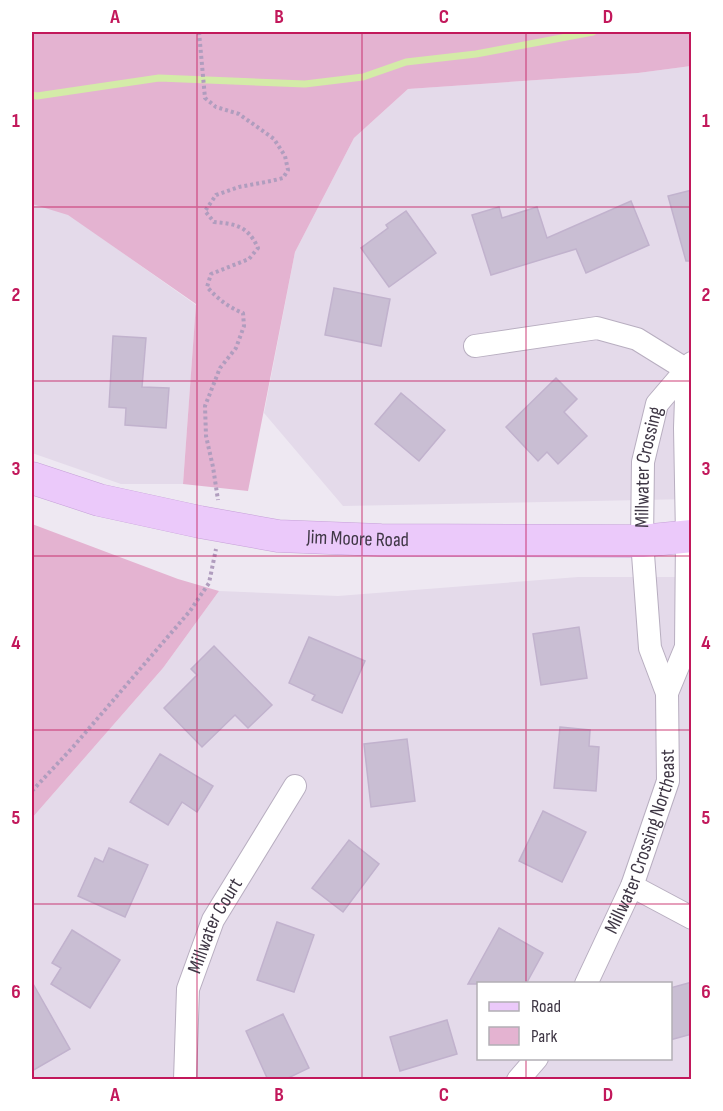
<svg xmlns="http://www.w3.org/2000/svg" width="723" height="1111" viewBox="0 0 723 1111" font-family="'Sofia Sans Condensed',sans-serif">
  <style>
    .residential { fill: #e4daea; fill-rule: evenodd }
    .green { fill: #e4b3d1 }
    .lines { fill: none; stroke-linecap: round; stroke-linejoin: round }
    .stream { stroke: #d4eba8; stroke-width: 7 }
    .building { fill: #c9bed3; stroke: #c1b2cd; stroke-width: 1.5 }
    .street-casing { stroke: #b8aec0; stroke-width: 24 }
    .secondary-casing { stroke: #c6a1d8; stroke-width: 33 }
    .path { stroke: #b09dbe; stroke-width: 4; stroke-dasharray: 3 3; stroke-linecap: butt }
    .street { stroke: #fff; stroke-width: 22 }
    .secondary { stroke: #ebc9fa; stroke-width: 32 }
    .grid { fill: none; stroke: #c2185b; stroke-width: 1.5; stroke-opacity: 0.55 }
    .labels { text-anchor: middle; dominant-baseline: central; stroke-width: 6; stroke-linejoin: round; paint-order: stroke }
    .street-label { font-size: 20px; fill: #3f3745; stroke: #fff }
    .neatline { fill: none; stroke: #c2185b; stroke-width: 2 }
    .grid-label { font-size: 20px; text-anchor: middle; font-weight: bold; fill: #c2185b }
  </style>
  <rect width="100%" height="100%" fill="#eee8f2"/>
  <g class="residential">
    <path d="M691,66V499L343,506L264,413L295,252L354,138L408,89L638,73Z"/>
    <path d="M32,200L58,207L196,305L183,484H121L32,453Z"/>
    <path d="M578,577H691V1079H32V818L163,668L219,591L338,596ZM478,984H670V1058H478Z"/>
  </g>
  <g class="green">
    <path d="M32,32H691V66L638,73L408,89L354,138L295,252L248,491L183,484L196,304L68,215L32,204Z"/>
    <path d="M32,524L178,579L219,591L163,668L32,818Z"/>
  </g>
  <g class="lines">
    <path class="stream" d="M32,95L37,96L159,78L305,84L363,77L406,62L476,54L593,32"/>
  </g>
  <g class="building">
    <path d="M692,190V261H686L668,196Z"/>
    <path d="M631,201L649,245L586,273L576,249L491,275L472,215L499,207L502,218L537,207L547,238Z"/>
    <path d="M406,211L436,253L389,287L361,248L388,228L386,225Z"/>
    <path d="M334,288L390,299L381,346L325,335Z"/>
    <path d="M113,336L146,338L142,387L169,388L166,428L125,425L126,408L109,407Z"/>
    <path d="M556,378L577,399L564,412L587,436L558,464L547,452L538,461L506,427Z"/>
    <path d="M401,393L445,430L419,461L375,424Z"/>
    <path d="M579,627L587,678L541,685L533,634Z"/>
    <path d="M309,637L365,661L342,713L312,700L315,695L289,683Z"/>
    <path d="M214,646L272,705L248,728L235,715L202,747L164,708L197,675L191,669Z"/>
    <path d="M560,727L590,730L589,746L599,747L596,791L554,788Z"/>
    <path d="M407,739L415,801L371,807L364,744Z"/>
    <path d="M160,754L213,786L197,812L182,802L168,825L130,802Z"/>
    <path d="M543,811L586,832L562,882L519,861Z"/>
    <path d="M349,840L379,864L343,912L312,888Z"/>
    <path d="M109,848L148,865L125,917L78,896L95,858L103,862Z"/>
    <path d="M277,922L314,935L294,992L257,980Z"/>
    <path d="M499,928L543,953L526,984H468Z"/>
    <path d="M72,930L120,960L90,1008L51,984L61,968L52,963Z"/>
    <path d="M32,982L70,1049L32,1071Z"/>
    <path d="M692,982V1034L670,1040V988Z"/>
    <path d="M283,1014L309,1068L284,1080H268L246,1031Z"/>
    <path d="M447,1020L457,1054L400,1071L390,1037Z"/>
  </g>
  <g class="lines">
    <defs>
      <g id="street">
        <path d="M475,346L597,328L637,339L687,370"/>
        <path d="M667,693L686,647L687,536L685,428L687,370"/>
        <path d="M632,886L692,918"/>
        <path id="s1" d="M586,984L632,886L668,781L667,693L650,648L642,541L643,462L657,404L692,363"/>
        <path id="s2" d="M185,1080L188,989L213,920L295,786"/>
        <path d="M518,1080L537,1058"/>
      </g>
      <g id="secondary">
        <path id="s3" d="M32,478L99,500L200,522L278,536L381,540L642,541L692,536"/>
      </g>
    </defs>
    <use href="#street" class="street-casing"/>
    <use href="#secondary" class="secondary-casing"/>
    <g class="path">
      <path d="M199,32L205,98L216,107L239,114L274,139L285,156L288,170L283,178L271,181L239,187L216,195L205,211L214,222C236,224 248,226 258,248L249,259L211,274L207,287C218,299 228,307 243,313L244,326L236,348L220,368L205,406L206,436L213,467L218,500"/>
      <path d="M32,791L73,747L190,611L209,583L216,549"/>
    </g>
    <use href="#street" class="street"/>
    <use href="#secondary" class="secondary"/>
  </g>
  <path class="grid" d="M197,32V1080M362,32V1080M526,32V984M32,207H692M32,381H692M32,556H692M32,730H692M32,904H692M526,1058V1080"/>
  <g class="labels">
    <g class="street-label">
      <text stroke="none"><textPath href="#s1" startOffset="537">Millwater Crossing</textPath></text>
      <text stroke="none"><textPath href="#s3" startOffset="333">Jim Moore Road</textPath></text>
      <text stroke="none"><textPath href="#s1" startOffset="154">Millwater Crossing Northeast</textPath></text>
      <text stroke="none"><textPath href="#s2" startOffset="160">Millwater Court</textPath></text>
    </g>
  </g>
  <rect width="723" height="1111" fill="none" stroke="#ffffff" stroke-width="66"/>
  <rect x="477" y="982" width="195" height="78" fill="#ffffff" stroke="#b2afb5" stroke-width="1.5"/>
  <rect x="489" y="1002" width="30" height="9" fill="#ebc9fa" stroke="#b2afb5" stroke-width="1.5"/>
  <text x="531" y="1012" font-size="18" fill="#3f3745">Road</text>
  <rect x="489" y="1027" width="30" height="18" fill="#e4b3d1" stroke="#b2afb5" stroke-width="1.5"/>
  <text x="531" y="1042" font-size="18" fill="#3f3745">Park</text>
  <rect x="33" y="33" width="657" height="1045" class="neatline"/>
  <g class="grid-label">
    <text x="115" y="23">A</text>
    <text x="279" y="23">B</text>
    <text x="444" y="23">C</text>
    <text x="608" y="23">D</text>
    <text x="16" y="127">1</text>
    <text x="706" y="127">1</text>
    <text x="16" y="301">2</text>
    <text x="706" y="301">2</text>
    <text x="16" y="475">3</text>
    <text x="706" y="475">3</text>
    <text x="16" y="649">4</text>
    <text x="706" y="649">4</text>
    <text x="16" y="824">5</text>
    <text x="706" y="824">5</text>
    <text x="16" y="998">6</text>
    <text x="706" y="998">6</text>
    <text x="115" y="1101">A</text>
    <text x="279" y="1101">B</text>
    <text x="444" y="1101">C</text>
    <text x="608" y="1101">D</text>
  </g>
</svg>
